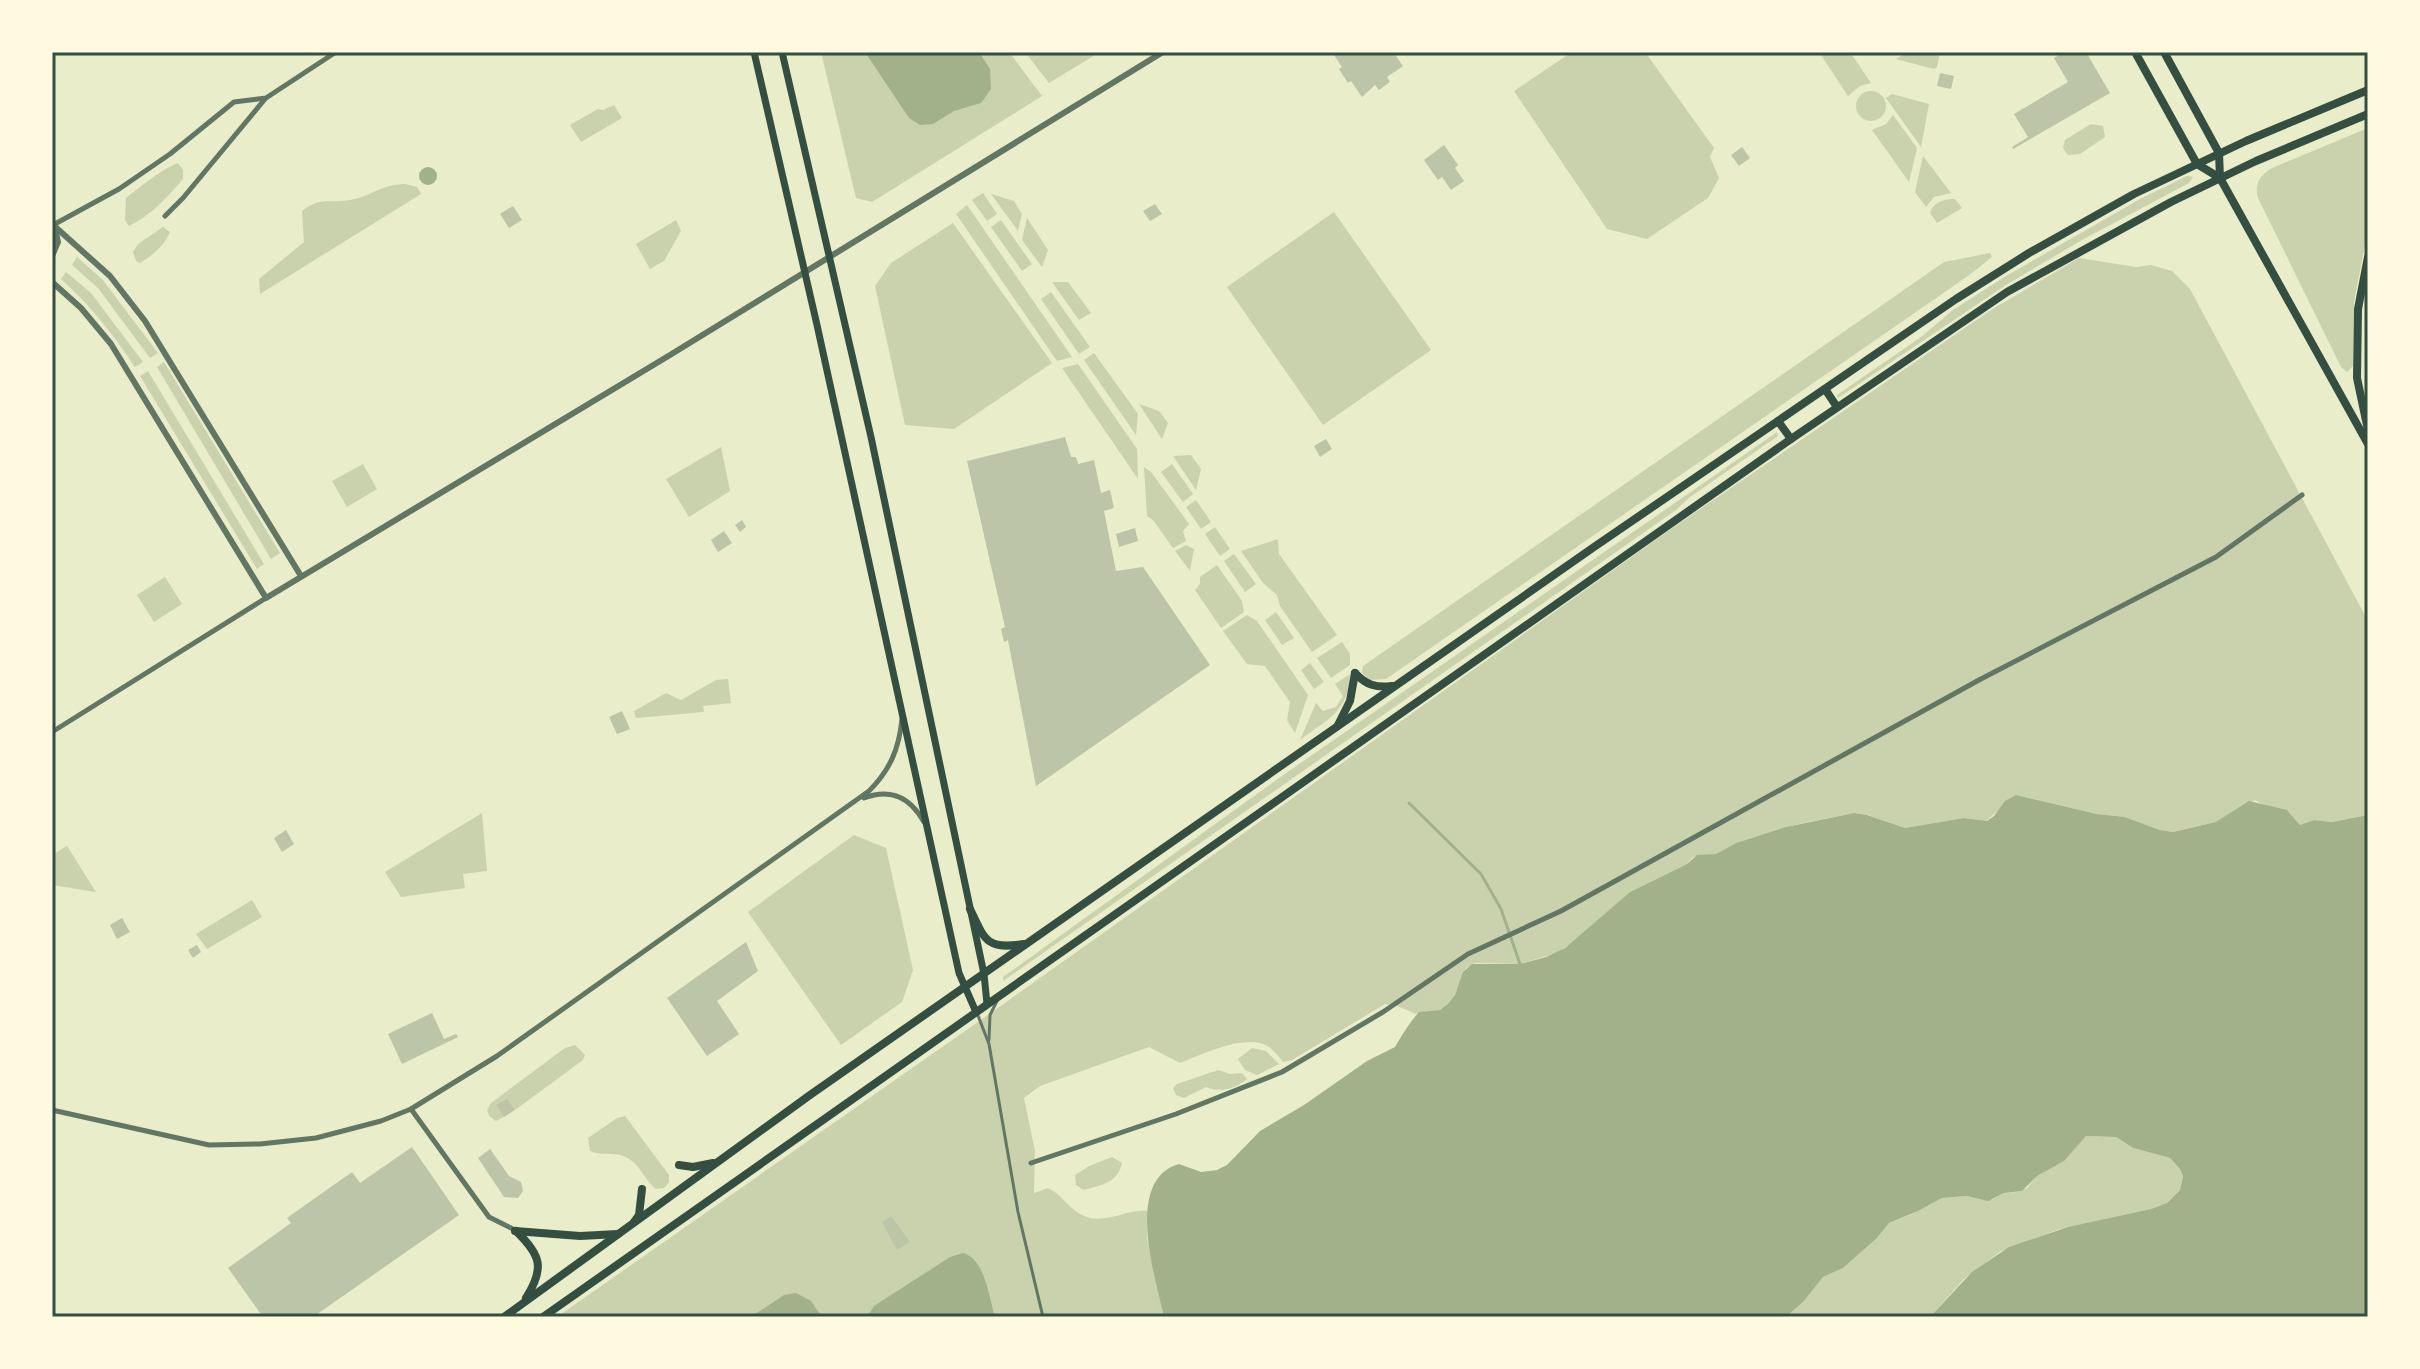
<svg xmlns="http://www.w3.org/2000/svg" width="2420" height="1369" viewBox="0 0 2420 1369" font-family="'Fira Sans Condensed',sans-serif">
  <style>
    .green { fill: #cad2ad }
    .water { fill: #a3b18a }
    .lines { fill: none; stroke-linecap: round; stroke-linejoin: round }
    .stream { stroke: #a3b18a; stroke-width: 3 }
    .building { fill: #bcc5a7 }
    .service { stroke: #617663; stroke-width: 3 }
    .minor { stroke: #617663; stroke-width: 5 }
    .tertiary { stroke: #617663; stroke-width: 6 }
    .secondary { stroke: #344e41; stroke-width: 7 }
    .primary { stroke: #344e41; stroke-width: 8 }
    .trunk { stroke: #344e41; stroke-width: 8 }
    .neatline { fill: none; stroke: #344e41; stroke-width: 3 }
  </style>
  <rect width="100%" height="100%" fill="#e9edc9"/>
  <g class="green">
    <path d="M821,52H1009L1042,96L872,202L856,198Z"/>
    <path d="M1025,52H1100L1049,83Z"/>
    <path d="M1572,52H1645L1714,148L1710,157L1719,178L1708,198L1647,239L1607,229L1514,91Z"/>
    <path d="M1819,52H1850L1871,83L1860,86L1848,96Z"/>
    <path d="M1907,52H1940L1937,67L1934,69L1896,59Z"/>
    <circle cx="1871" cy="106" r="15"/>
    <path d="M1892,94L1929,104L1921,147L1886,98Z"/>
    <path d="M614,105L622,118L581,142L570,125L598,109L603,110Z"/>
    <path d="M1893,115L1917,148L1909,182L1872,130L1886,124Z"/>
    <path d="M2091,124L2103,126L2105,137L2080,154L2068,155L2063,148L2065,140Z"/>
    <path d="M2368,128V229L2354,302L2353,366L2347,372L2341,367L2258,198C2254,184 2260,175 2272,168Z"/>
    <path d="M1923,156L1951,193L1934,197L1926,207L1915,192Z"/>
    <path d="M178,163L183,170V179C167,197 152,215 129,226L125,220L126,198C140,187 162,169 178,163Z"/>
    <path d="M2187,176L2193,177L2189,183L2082,240L2006,285L1838,398L1837,395L1921,337L1953,310L2006,276L2140,199Z"/>
    <path d="M405,184L417,187L421,194L260,294L259,279L304,242L302,211C321,196 329,204 350,200C370,197 379,185 405,184Z"/>
    <path d="M983,193L997,214L987,221L972,200Z"/>
    <path d="M991,194L1014,201L1022,214L1018,231Z"/>
    <path d="M1951,199H1955L1962,208L1937,223L1930,213C1933,203 1941,200 1951,199Z"/>
    <path d="M967,205L1072,357L1057,361L956,214Z"/>
    <path d="M1334,212L1431,350L1323,425L1227,287Z"/>
    <path d="M1027,218L1048,250L1042,267L1022,240Z"/>
    <path d="M676,220L681,231L664,261L650,269L636,244Z"/>
    <path d="M1001,220L1032,264L1022,271L991,227Z"/>
    <path d="M953,223L1052,363L954,429L905,425L875,286L891,263Z"/>
    <path d="M163,227L170,232C164,246 153,255 140,263L136,261L133,252L138,244Z"/>
    <path d="M1990,253L1992,257L1968,276L1386,679L1370,680L1362,673L1363,666L1944,262Z"/>
    <path d="M77,257L102,279L158,353L150,358L98,288L72,265Z"/>
    <path d="M2079,258L2136,267L2151,265L2172,271L2190,289L2368,621V815L2332,822L2314,820L2300,825L2289,812L2268,808L2255,800L2216,822L2173,832L2160,830L2125,817L2097,814L2016,795L1986,821L1964,818L1905,828L1868,815L1854,813L1798,824L1736,843L1716,854L1693,857L1687,864L1630,892L1580,938L1556,953L1520,964L1476,963L1466,968C1458,983 1456,1007 1436,1011C1428,1013 1424,1010 1416,1014L1395,1005L1385,1004L1292,1060L1283,1062C1279,1057 1274,1051 1269,1047C1248,1032 1202,1054 1180,1063L1149,1047L1040,1086L1024,1098L1035,1151L1034,1193L1048,1188C1062,1194 1069,1210 1084,1216C1105,1225 1126,1209 1147,1211V1238L1164,1317H557L995,1010L1671,529L1991,310Z"/>
    <path d="M66,272L91,293L143,362L135,367C113,334 90,305 61,279Z"/>
    <path d="M1052,282H1068L1091,313L1079,320Z"/>
    <path d="M1051,292L1090,347L1079,354L1041,299Z"/>
    <path d="M1094,353L1138,414L1136,435L1084,360Z"/>
    <path d="M164,362L280,553L271,559L157,367Z"/>
    <path d="M1078,364L1137,449L1138,479L1062,368Z"/>
    <path d="M148,371L264,564L257,569L140,376Z"/>
    <path d="M1139,404L1159,411L1168,423L1162,439Z"/>
    <path d="M1777,432L1778,436L1690,497L1676,510L1003,981V977L1279,778Z"/>
    <path d="M721,447L730,491L689,517L666,479Z"/>
    <path d="M1191,455L1201,469L1196,490L1173,456Z"/>
    <path d="M363,464L377,489L347,507L332,481Z"/>
    <path d="M1172,464L1193,494L1183,502L1161,472Z"/>
    <path d="M1144,467L1151,472L1189,524L1183,531L1186,541L1173,548L1153,520L1147,516Z"/>
    <path d="M1196,500L1211,522L1201,529L1186,507Z"/>
    <path d="M1215,527L1230,549L1220,556L1205,534Z"/>
    <path d="M1278,539L1279,554L1337,635L1312,652L1280,606L1277,595L1263,583L1241,551Z"/>
    <path d="M1186,545L1194,549L1190,571L1175,551Z"/>
    <path d="M1234,554L1256,584L1245,592L1224,561Z"/>
    <path d="M1217,565L1242,601L1244,612L1221,628L1195,590L1200,584V577Z"/>
    <path d="M165,577L182,604L154,622L137,595Z"/>
    <path d="M1276,612L1294,638L1282,645L1265,620Z"/>
    <path d="M1247,615L1257,621L1308,695L1295,733L1287,720L1290,702L1265,666L1247,664L1223,631Z"/>
    <path d="M1342,642L1350,654V665L1331,678L1317,658Z"/>
    <path d="M1310,663L1324,682L1314,689L1301,670Z"/>
    <path d="M1350,674C1349,712 1327,719 1300,740L1316,703L1323,711L1336,707L1343,696L1335,684Z"/>
    <path d="M728,679L731,703L703,706L704,712L636,718L634,711L666,693L681,700L716,680Z"/>
    <path d="M482,813L487,871L463,874L465,888L401,897L385,872Z"/>
    <path d="M854,835L886,848L913,970L902,1002L841,1045L748,912Z"/>
    <path d="M67,846L96,892L52,885V855Z"/>
    <path d="M252,900L262,917L207,949L196,934Z"/>
    <path d="M575,1045L585,1055L583,1060L515,1110L507,1098L497,1104L504,1117L496,1121L489,1116L487,1110L491,1103L565,1048Z"/>
    <path d="M1252,1048L1266,1051L1279,1064L1257,1075L1245,1070L1238,1059Z"/>
    <path d="M1218,1070L1230,1074L1242,1073L1247,1079C1235,1089 1220,1093 1206,1087L1184,1098L1176,1095L1173,1088L1177,1084Z"/>
    <path d="M625,1116L669,1175V1182L664,1188L656,1189C644,1180 639,1161 623,1156C612,1152 601,1156 590,1151L588,1138L617,1118Z"/>
    <path d="M2086,1136L2116,1137L2133,1148L2170,1158L2180,1169L2183,1175L2180,1190L2167,1203L2151,1209L2057,1230L2001,1251L1964,1279L1930,1317H1786L1804,1301L1823,1277L1843,1268L1877,1238L1889,1223L1912,1214L1942,1198L1967,1196L1993,1199L2004,1193L2017,1192L2027,1188L2037,1176L2068,1156L2079,1141Z"/>
    <path d="M1112,1157L1122,1163C1118,1183 1101,1185 1084,1190L1076,1185L1075,1175L1089,1166Z"/>
  </g>
  <g class="water">
    <path d="M865,52H979L990,69L991,89L981,103L954,111L933,124L920,125L909,118Z"/>
    <circle cx="428" cy="176" r="9"/>
    <path d="M2016,795L2097,814L2125,817L2160,830L2173,832L2216,822L2249,801L2287,810L2300,825L2314,820L2332,822L2368,815V1317H1930L1972,1272L2009,1247L2068,1227L2151,1209L2167,1203L2180,1190L2183,1176L2180,1169L2170,1158L2133,1148L2116,1137L2086,1136L2064,1161L2037,1176L2022,1191L2004,1193L1988,1201L1967,1196L1942,1198L1918,1211L1889,1223L1877,1238L1843,1268L1823,1277L1804,1301L1786,1317H1164C1156,1279 1123,1180 1179,1164L1201,1172L1217,1170L1227,1165L1260,1131L1304,1105L1367,1061L1395,1047C1402,1035 1410,1022 1419,1012L1440,1010L1448,1004L1455,995L1463,972L1472,964H1520L1546,957L1565,948L1630,892L1687,864L1697,855L1716,854L1736,843L1786,827L1854,813L1867,815L1905,828L1964,818L1987,821L1994,816L2005,801Z"/>
    <path d="M963,1253C985,1259 989,1297 995,1317H867L874,1306L950,1257Z"/>
    <path d="M796,1293L811,1301L822,1317H751L784,1295Z"/>
  </g>
  <g class="lines">
    <path class="stream" d="M1409,803L1481,874L1501,909L1520,964"/>
  </g>
  <g class="building">
    <path d="M1338,52H1393L1403,66L1387,77L1390,82L1379,90L1375,85L1362,97L1351,81L1348,83L1339,69L1342,67L1334,55Z"/>
    <path d="M2063,52H2086L2110,93L2013,149L2012,147L2028,137L2014,114L2068,82L2054,58Z"/>
    <path d="M1940,73L1954,76L1951,89L1937,86Z"/>
    <path d="M1444,145L1458,165L1455,168L1464,181L1451,190L1442,177L1438,180L1424,160Z"/>
    <path d="M1742,147L1750,158L1739,166L1731,155Z"/>
    <path d="M1155,204L1162,214L1150,221L1143,211Z"/>
    <path d="M513,206L522,220L509,228L500,214Z"/>
    <path d="M1065,437L1071,457H1076L1078,464L1094,460L1101,493L1110,490L1114,508L1104,511L1116,571L1143,567L1210,665L1036,786L1008,640L1004,642L1001,629L1005,627L967,461Z"/>
    <path d="M1326,439L1332,449L1320,457L1314,446Z"/>
    <path d="M742,520L746,527L740,532L735,525Z"/>
    <path d="M1135,528L1138,541L1119,547L1116,534Z"/>
    <path d="M724,531L732,543L718,552L711,540Z"/>
    <path d="M622,711L630,729L617,734L609,717Z"/>
    <path d="M286,830L294,844L282,852L274,838Z"/>
    <path d="M122,918L130,932L117,939L110,925Z"/>
    <path d="M746,942L758,971L717,1001L739,1034L707,1056L667,998Z"/>
    <path d="M197,945L201,952L193,958L188,950Z"/>
    <path d="M432,1013L444,1039L456,1034L458,1037L402,1064L388,1034Z"/>
    <path d="M507,1098L515,1110L504,1117L496,1105Z"/>
    <path d="M412,1147L459,1215L313,1317H263L228,1268L291,1223L287,1218L352,1172L360,1183Z"/>
    <path d="M490,1149L509,1176L521,1182L523,1191L518,1198L504,1197L478,1158Z"/>
    <path d="M891,1216L910,1242L897,1250L882,1222Z"/>
  </g>
  <g class="lines">
    <g class="service">
      <path d="M977,1013L989,1044L1018,1212L1043,1317"/>
      <path d="M989,1040L990,1015L997,1001"/>
    </g>
    <g class="minor">
      <path d="M165,216L183,198L265,99"/>
      <path d="M53,225L119,189L170,154L234,102L266,98L336,52"/>
      <path d="M52,732L266,598"/>
      <path d="M864,798C891,788 910,797 924,822"/>
      <path d="M411,1109L489,1217L515,1230"/>
      <path d="M52,1110L209,1145L260,1144L316,1138L381,1121L411,1109L497,1056L869,791C890,770 899,749 902,719"/>
      <path d="M1031,1163L1176,1114L1282,1072L1383,1012L1468,954L1561,911L1979,680L2216,557L2302,495"/>
    </g>
    <g class="tertiary">
      <path d="M52,224L110,276L145,321L301,576"/>
      <path d="M52,256L58,242L55,229"/>
      <path d="M52,282L81,308L111,344L266,598L670,355L1163,52"/>
    </g>
    <g class="secondary">
      <path d="M754,52L817,325L959,973L976,1012"/>
      <path d="M782,52L871,437L984,974L987,1004"/>
    </g>
    <g class="primary">
      <path d="M2135,52L2197,164L2220,178"/>
      <path d="M2164,52L2219,153L2220,178L2368,444"/>
    </g>
    <g class="trunk">
      <path d="M2368,257L2358,309L2357,378L2368,430"/>
      <path d="M1825,389L1837,407"/>
      <path d="M1778,421L1791,439"/>
      <path d="M1355,673C1366,685 1376,688 1392,686"/>
      <path d="M1338,725L1350,701L1355,673"/>
      <path d="M970,909C985,941 987,950 1024,944"/>
      <path d="M679,1165L693,1167L713,1163"/>
      <path d="M634,1222L639,1215L642,1189"/>
      <path d="M515,1231L580,1236L618,1234"/>
      <path d="M516,1231C541,1255 545,1268 526,1298"/>
      <path d="M504,1317L810,1095L1594,547L1956,299L2029,253L2134,194L2246,141L2368,90"/>
      <path d="M543,1317L1791,439L2007,292L2171,202L2256,161L2368,114"/>
    </g>
  </g>
  <rect width="2420" height="1369" fill="none" stroke="#fefae0" stroke-width="108"/>
  <rect x="54" y="54" width="2312" height="1261" class="neatline"/>
</svg>
